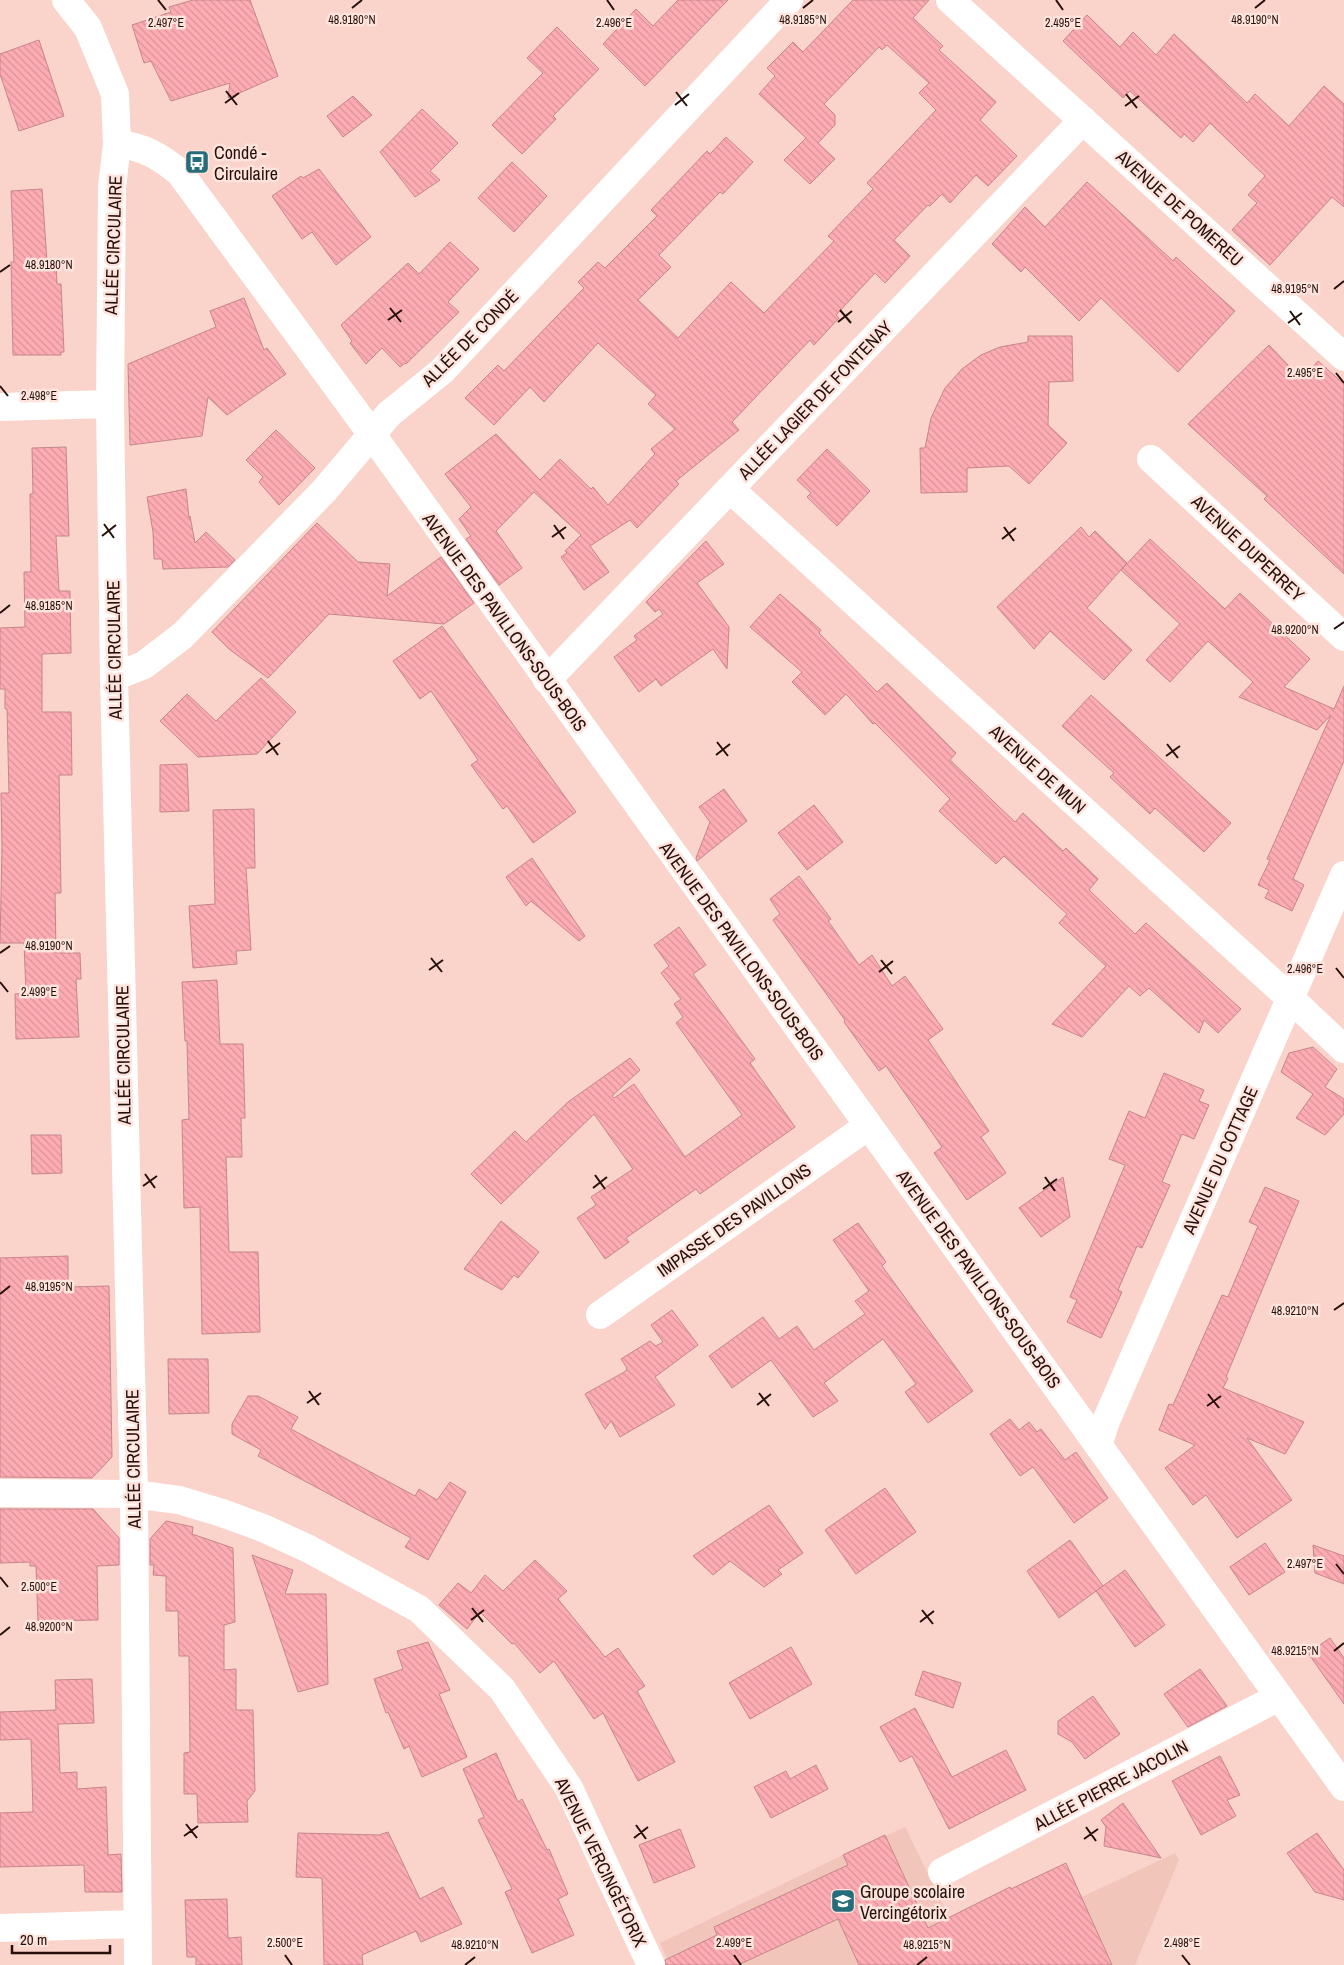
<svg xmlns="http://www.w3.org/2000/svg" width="1344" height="1965" viewBox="0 0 1344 1965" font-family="'Archivo Narrow',sans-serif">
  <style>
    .built { fill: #f2c5bb }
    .building { fill: url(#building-back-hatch); stroke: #c5868c }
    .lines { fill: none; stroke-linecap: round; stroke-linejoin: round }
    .minor { stroke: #fff; stroke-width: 28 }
    .ticks { fill: none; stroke: #26100b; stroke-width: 2 }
    .labels { text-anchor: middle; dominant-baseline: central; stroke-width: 5; stroke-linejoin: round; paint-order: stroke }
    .poi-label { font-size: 18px; fill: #26100b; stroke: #fee4dd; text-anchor: start }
    .street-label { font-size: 18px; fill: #26100b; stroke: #fee4dd }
    .ticks-label { font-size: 12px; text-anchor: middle; fill: #26100b; stroke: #fee4dd; stroke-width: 5; stroke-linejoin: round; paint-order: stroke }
  </style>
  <defs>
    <pattern id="building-back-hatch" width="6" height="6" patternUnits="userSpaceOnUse" patternTransform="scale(1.25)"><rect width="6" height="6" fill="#feacb4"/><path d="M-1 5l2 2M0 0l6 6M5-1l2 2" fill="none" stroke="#da9399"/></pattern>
  </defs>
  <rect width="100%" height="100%" fill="#fad3ca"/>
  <path class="built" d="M905,1827L966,1952L1175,1853L1179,1860L1135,1965H670L660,1943L843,1855Z"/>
  <g class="building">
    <path d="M193,0H250L278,76L228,98L230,83L171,101L151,61L144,63L132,25L171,12L169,7Z"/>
    <path d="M678,0H728L645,86L603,44L636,9L653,26Z"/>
    <path d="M853,0H929L913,18L943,46L939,50L996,102L980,120L1017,156L988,186L976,175L950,203L942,194L930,206L928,205L894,240L910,256L885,283L875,273L836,315L839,318L814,345L810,340L732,422L739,430L676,481L679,484L637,528L630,520L590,546L609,572L584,590L561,557L567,553L565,551L581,535L534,492L496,531L522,568L499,585L466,539L471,536L459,519L471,507L445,474L496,434L540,480L560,459L591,489L593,487L608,505L655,454L651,449L675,429L648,404L656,395L598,343L544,402L530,387L494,425L465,398L498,365L504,371L584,288L578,282L598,262L605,268L657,216L651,210L707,151L710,154L726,137L753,162L723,194L720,192L659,255L671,267L638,300L678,338L731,282L764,313L834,241L828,236L873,189L867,183L936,110L919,93L929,83L887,45L882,50L879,47L824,104L835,115V125L818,143L835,159L810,184L784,160L806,138L759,94L775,76L767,68L793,42L803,52Z"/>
    <path d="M1087,15L1120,47L1133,32L1156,55L1174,34L1247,103L1255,94L1289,126L1324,86L1344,104V207L1332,197L1270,265L1232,230L1257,203L1248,195L1265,176L1210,123L1193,142L1184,134L1181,138L1130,91L1123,98L1063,41Z"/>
    <path d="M557,27L599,69L553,116L556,119L522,154L492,125L543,73L527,58Z"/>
    <path d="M39,40L64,116L19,131L0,74V54Z"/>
    <path d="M353,96L372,115L343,137L327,116Z"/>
    <path d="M422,109L458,143L430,171L440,180L415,197L380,152Z"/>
    <path d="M512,162L547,196L514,232L478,198Z"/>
    <path d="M319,169L371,237L336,265L312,232L302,239L272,196L301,176L303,178Z"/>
    <path d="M1087,182L1173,261L1176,257L1235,311L1178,372L1101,298L1079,321L1025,267L1021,272L992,244L1025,207L1045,227Z"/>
    <path d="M42,189L47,262H56L57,284H61L64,352H61V355H13L11,262H14L11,191Z"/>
    <path d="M450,242L479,269L448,302L459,312L406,364L405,363L400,367L382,348L366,364L350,343L352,341L341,325L408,263L419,274Z"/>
    <path d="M244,298L264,350L267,348L286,374L227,415L208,397L202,436L130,445L128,364L216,327L210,311Z"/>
    <path d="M1028,336H1072L1073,381L1049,382L1048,425L1067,443L1029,484L1009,466L967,468V492L921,493L920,448H925L931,418L945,388L962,369L981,355L1000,347L1028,342Z"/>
    <path d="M1269,345L1302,380L1318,361L1344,384V574L1264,499L1267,496L1188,424Z"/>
    <path d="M276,430L315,468L279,505L259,482L263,477L246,460Z"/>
    <path d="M66,447L69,536H56L59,591H70L71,653L42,654V712H71L72,775H59L61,893H55L56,953H80L81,979H76L79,1037L16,1039L15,994L26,993L24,943H0L2,847L1,793H9L7,709H5V689H0V628L25,627L24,572H31L30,494H33L32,448Z"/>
    <path d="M827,449L870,491L837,526L807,497L811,493L797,480Z"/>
    <path d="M186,489L189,518L190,516L195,543L206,532L235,560L228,567L163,569L162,559H154L153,532L147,497Z"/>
    <path d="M317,523L358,562L390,564L387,596L441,557L474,603L444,624L329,614L268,678L229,649L212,632Z"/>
    <path d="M1081,527L1089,537L1095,531L1127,563L1087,608L1132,650L1104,680L1050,631L1034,649L997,607Z"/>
    <path d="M1150,539L1225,609L1240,593L1310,659L1284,687L1334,709L1344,686V761L1293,879L1304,885L1292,911L1265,898L1269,890L1258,885L1270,860L1267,859L1331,715L1317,730L1239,697L1253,682L1208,641L1170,682L1146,660L1180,624L1121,570Z"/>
    <path d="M706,541L724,564L697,583L729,627L727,669L713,649L661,686L656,679L639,692L614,657L637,640L634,636L663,614L659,609L655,612L646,602Z"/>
    <path d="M780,594L821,630L819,633L877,692L887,683L956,753L950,760L1015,822L1023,813L1063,851L1066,848L1098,879L1089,890L1135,934L1146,923L1241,1009L1218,1033L1204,1020L1199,1033L1149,988L1140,996L1129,986L1082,1037L1052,1024L1106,966L1059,923L1067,914L1004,856L996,864L939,811L950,799L875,723L873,724L846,694L825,715L792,682L802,672L750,627Z"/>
    <path d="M442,626L576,812L533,843L507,806L503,809L471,765L478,760L431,691L420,699L393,661Z"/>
    <path d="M261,678L296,712L257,754L198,757L160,721L187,694L216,721Z"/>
    <path d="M1091,695L1231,823L1204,852L1155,808L1150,814L1110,777L1114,773L1062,726Z"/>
    <path d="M187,764L189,811L160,812V765Z"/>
    <path d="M724,789L747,821L697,861L696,858L710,822L699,807Z"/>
    <path d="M814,805L843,842L807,870L778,833Z"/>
    <path d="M254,809L255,868H246L251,950L236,951L237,964L193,968L189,906L215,904L213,810Z"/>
    <path d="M532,858L585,936L579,941L531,901L526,906L506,877Z"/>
    <path d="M799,876L831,919L828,921L859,965L872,955L892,986L905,976L943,1029L928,1040L989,1131L981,1137L1006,1173L967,1200L934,1153L942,1147L886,1066L879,1071L844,1022L845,1020L773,920L780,914L770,899Z"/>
    <path d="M679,927L706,965L693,974L755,1059L750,1063L795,1127L700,1194L696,1189L626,1238L629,1242L605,1259L577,1218L596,1205L591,1197L633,1169L594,1114L501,1204L471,1174L515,1131L526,1142L568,1102L630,1058L640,1070L612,1096L614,1098L634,1084L685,1157L742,1115L676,1023L683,1017L674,1004L681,999L661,973L669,966L654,945Z"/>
    <path d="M217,980L220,1044H243L245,1118H241L242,1157H226L229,1252H258L260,1332L202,1334L200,1207L184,1208L182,1120L189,1119L187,1041H185L182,982Z"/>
    <path d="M1313,1047L1337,1069L1325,1087L1344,1099V1114L1325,1135L1296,1118L1313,1094L1281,1072L1289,1053Z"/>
    <path d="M1164,1073L1204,1090L1199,1101L1209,1105L1194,1139L1182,1134L1162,1182L1170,1185L1142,1248L1137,1246L1118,1290L1122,1292L1101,1338L1067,1322L1077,1300L1070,1297L1125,1165L1109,1159L1129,1111L1145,1118Z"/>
    <path d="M31,1135H61L62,1173L32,1174Z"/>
    <path d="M1063,1177L1070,1217L1041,1237L1019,1208Z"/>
    <path d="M1265,1187L1299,1201L1226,1377L1228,1378L1223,1388L1304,1422L1285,1454L1247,1438L1292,1500L1237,1538L1206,1495L1193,1505L1165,1468L1195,1445L1159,1430L1169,1404L1173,1405L1222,1295L1228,1297L1258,1226L1249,1222Z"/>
    <path d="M501,1221L539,1252L518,1278L514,1275L502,1290L464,1269Z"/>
    <path d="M858,1223L886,1262L882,1266L973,1391L928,1423L905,1392L916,1384L883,1339L824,1383L838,1401L813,1417L771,1360L732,1388L709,1356L763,1317L779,1339L797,1326L814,1350L865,1314L855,1301L869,1291L833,1240Z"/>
    <path d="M68,1256V1287L109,1286L112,1457L92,1478L0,1477V1258Z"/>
    <path d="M672,1310L698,1345L655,1377L675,1405L620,1437L611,1421L605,1429L585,1394L626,1371L627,1368L621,1359L650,1341L656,1346L663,1342L651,1325Z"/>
    <path d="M168,1359H208L209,1413L169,1414Z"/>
    <path d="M248,1396H258L298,1417L291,1429L415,1496L419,1489L437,1500L450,1482L466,1492L428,1560L405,1547L411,1538L258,1456L261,1450L232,1434V1424Z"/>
    <path d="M1010,1419L1019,1430L1029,1422L1037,1432L1041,1429L1065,1460L1076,1452L1108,1498L1074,1523L1033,1467L1020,1476L990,1434Z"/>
    <path d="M885,1488L916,1532L856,1574L825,1530Z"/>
    <path d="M769,1505L803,1553L778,1570L782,1574L764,1587L730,1561L713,1575L693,1556Z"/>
    <path d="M0,1509H93L119,1538V1565L97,1566L98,1620L38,1621L36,1566H30V1562L0,1563Z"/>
    <path d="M166,1521L193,1527L192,1534L233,1548L235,1622L224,1625V1670L236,1669V1710H253L255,1791L247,1801L248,1822L198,1823L197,1794H184V1753L190,1752L189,1656H179L178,1611H166V1576L153,1575L154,1565H150V1539Z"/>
    <path d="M1070,1540L1103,1586L1059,1618L1027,1571Z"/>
    <path d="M1265,1543L1285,1572L1249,1595L1230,1567Z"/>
    <path d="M1313,1545L1344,1556V1584L1315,1573Z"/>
    <path d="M252,1555L293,1570L285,1594H326L328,1684L298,1692Z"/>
    <path d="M535,1560L567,1591L558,1599L605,1657L618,1648L645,1686L637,1691L675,1762L638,1781L603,1713L594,1719L554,1661L540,1673L514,1643L512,1644L480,1612L467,1629L439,1605L458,1583L471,1593L485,1575L503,1591Z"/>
    <path d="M1125,1570L1165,1625L1135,1647L1096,1591Z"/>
    <path d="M1330,1638L1344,1658V1704L1308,1653Z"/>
    <path d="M428,1642L450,1690L439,1694L467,1757L422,1777L409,1746L404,1749L388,1712L386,1713L374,1679L403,1669L397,1651Z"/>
    <path d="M791,1647L812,1684L750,1719L729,1683Z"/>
    <path d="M1200,1669L1227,1706L1188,1727L1164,1694Z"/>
    <path d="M923,1671L961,1683L953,1708L915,1695Z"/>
    <path d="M92,1679L94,1723L58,1724L60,1773L77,1772V1789L106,1787L108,1855L121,1854L122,1892H85L84,1865L0,1867V1813L33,1812L31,1739L0,1740V1712L56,1710L55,1680Z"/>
    <path d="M1093,1696L1120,1734L1085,1759L1072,1742L1058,1734V1721Z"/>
    <path d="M915,1708L952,1777L1006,1750L1026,1790L949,1829L912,1756L900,1762L880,1727Z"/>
    <path d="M496,1753L518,1802L522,1799L547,1850L549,1849L568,1894L558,1899L574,1935L532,1953L505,1892L512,1889L478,1820L484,1817L463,1769Z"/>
    <path d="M1220,1756L1240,1795L1227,1800L1236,1816L1201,1835L1172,1781Z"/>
    <path d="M816,1765L828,1789L771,1818L754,1787L786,1771L790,1779Z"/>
    <path d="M1123,1803L1161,1858L1104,1846L1106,1827L1101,1820Z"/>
    <path d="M680,1829L695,1867L654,1883L639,1845Z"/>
    <path d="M388,1832L420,1899L443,1887L462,1924L421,1942L416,1931L362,1955L363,1965H324L322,1878L296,1877L298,1833L379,1835Z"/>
    <path d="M1317,1833L1344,1870V1900L1315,1892L1287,1853Z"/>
    <path d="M885,1835L928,1928L1010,1887L1011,1889L1066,1863L1112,1965H859L838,1919L738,1965H666L665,1960L717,1935L714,1927L848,1865L843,1855Z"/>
    <path d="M227,1899L228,1938L241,1937L242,1965H196V1957H187L185,1900Z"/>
  </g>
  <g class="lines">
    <g class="minor">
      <path d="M66,0L88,28L115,94L117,144L112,187L110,404L114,677L134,1494L138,1965"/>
      <path d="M950,0L1344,357"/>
      <path d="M117,144C143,146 161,157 180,173L360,418L1344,1787"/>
      <path d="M0,407L110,404"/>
      <path d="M1151,459L1344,637"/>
      <path d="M730,489L1291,999L1344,1049"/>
      <path d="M114,677L144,665L182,636L323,492L389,414L442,371L789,0"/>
      <path d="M547,680L1083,120"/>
      <path d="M600,1315L868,1126"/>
      <path d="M1098,1445L1106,1421L1344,875"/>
      <path d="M0,1493L134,1494L179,1500L222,1513L263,1528L309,1549L419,1609L502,1689L569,1788L651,1965"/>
      <path d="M942,1872L1279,1697"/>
      <path d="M0,1928L137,1924"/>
    </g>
  </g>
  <path class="ticks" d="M158,0L166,10M607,0L614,10M1056,0L1063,10M352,8L362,0M803,8L813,0M1255,8L1265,0M226,91L237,105M676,92L687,106M1126,94L1137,108M225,103L239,93M675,105L689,94M1125,106L1139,96M0,272L10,265M1334,289L1344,281M390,308L401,322M840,310L851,323M1290,311L1300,325M388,320L402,310M838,322L852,311M1288,323L1302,313M1336,373L1344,383M0,386L8,396M104,524L114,538M554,525L564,539M1004,527L1014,541M102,536L116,525M552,537L566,527M1002,539L1016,528M0,613L10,605M1334,629L1344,622M268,741L278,755M717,742L728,756M1167,744L1178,758M266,753L280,743M716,755L730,744M1166,756L1180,746M0,953L10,946M431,958L442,972M881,960L892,974M1336,968L1344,978M429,970L443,960M879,972L893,961M0,982L8,992M145,1174L155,1188M595,1175L605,1189M1045,1177L1055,1191M143,1186L157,1176M593,1188L607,1177M1043,1189L1057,1179M0,1294L10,1286M1334,1310L1344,1303M309,1391L319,1405M759,1393L769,1406M1208,1394L1219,1408M307,1403L321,1393M757,1405L771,1394M1207,1406L1221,1396M1336,1564L1344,1574M0,1577L8,1587M472,1608L483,1622M922,1610L933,1624M471,1620L484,1610M920,1622L934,1611M0,1635L10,1627M1334,1651L1344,1643M186,1824L197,1838M636,1825L646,1839M1086,1827L1096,1841M184,1836L198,1826M634,1838L648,1827M1084,1839L1098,1829M285,1955L292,1965M734,1955L741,1965M1182,1955L1190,1965M465,1965L475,1957M917,1965L927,1957"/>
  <defs>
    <symbol id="bus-square" viewBox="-11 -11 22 22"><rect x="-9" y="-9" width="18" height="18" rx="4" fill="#266d7b" stroke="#fee4dd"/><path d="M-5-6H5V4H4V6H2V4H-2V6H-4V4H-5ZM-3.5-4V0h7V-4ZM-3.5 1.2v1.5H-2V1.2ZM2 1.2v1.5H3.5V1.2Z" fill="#fff"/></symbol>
    <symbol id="school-square" viewBox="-11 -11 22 22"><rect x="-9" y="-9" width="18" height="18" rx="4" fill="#266d7b" stroke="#fee4dd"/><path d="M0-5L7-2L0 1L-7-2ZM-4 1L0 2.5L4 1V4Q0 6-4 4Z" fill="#fff"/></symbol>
  </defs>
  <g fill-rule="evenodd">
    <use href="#bus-square" x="183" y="148" width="28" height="28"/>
    <use href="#school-square" x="829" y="1887" width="28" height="28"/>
  </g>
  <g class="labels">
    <g class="poi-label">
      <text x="214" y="152">Condé -<tspan x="214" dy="21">Circulaire</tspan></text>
      <text x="860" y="1891">Groupe scolaire<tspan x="860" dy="21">Vercingétorix</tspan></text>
    </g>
    <g class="street-label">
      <text transform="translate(1180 208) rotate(42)">AVENUE DE POMEREU</text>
      <text transform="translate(113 245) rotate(-88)">ALLÉE CIRCULAIRE</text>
      <text transform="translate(470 338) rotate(-45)">ALLÉE DE CONDÉ</text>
      <text transform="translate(815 400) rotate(-46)">ALLÉE LAGIER DE FONTENAY</text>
      <text transform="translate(1248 548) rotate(43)">AVENUE DUPERREY</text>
      <text transform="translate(505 622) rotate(54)">AVENUE DES PAVILLONS-SOUS-BOIS</text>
      <text transform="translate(114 650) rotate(-91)">ALLÉE CIRCULAIRE</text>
      <text transform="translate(1038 769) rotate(42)">AVENUE DE MUN</text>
      <text transform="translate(742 951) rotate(54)">AVENUE DES PAVILLONS-SOUS-BOIS</text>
      <text transform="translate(123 1055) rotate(-91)">ALLÉE CIRCULAIRE</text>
      <text transform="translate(1220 1160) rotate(-66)">AVENUE DU COTTAGE</text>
      <text transform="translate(734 1220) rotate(-35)">IMPASSE DES PAVILLONS</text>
      <text transform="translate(979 1279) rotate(54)">AVENUE DES PAVILLONS-SOUS-BOIS</text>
      <text transform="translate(133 1459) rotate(-91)">ALLÉE CIRCULAIRE</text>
      <text transform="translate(1111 1785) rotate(-28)">ALLÉE PIERRE JACOLIN</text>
      <text transform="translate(601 1862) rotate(64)">AVENUE VERCINGÉTORIX</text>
    </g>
  </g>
  <g class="ticks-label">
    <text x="352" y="24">48.9180°N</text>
    <text x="803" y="24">48.9185°N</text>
    <text x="1255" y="24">48.9190°N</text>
    <text x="166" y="27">2.497°E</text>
    <text x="614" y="27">2.496°E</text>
    <text x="1063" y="27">2.495°E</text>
    <text x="49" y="269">48.9180°N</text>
    <text x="1295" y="293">48.9195°N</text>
    <text x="1305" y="377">2.495°E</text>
    <text x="39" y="400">2.498°E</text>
    <text x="49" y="610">48.9185°N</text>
    <text x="1295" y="634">48.9200°N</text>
    <text x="49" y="950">48.9190°N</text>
    <text x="1305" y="973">2.496°E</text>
    <text x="39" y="996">2.499°E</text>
    <text x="49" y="1291">48.9195°N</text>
    <text x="1295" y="1315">48.9210°N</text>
    <text x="1305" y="1568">2.497°E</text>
    <text x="39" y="1591">2.500°E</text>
    <text x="49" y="1631">48.9200°N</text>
    <text x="1295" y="1655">48.9215°N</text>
    <text x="285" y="1947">2.500°E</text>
    <text x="734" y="1947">2.499°E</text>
    <text x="1182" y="1947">2.498°E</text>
    <text x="475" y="1949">48.9210°N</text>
    <text x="927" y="1949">48.9215°N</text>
  </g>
  <path d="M12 1945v8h98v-8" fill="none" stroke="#26100b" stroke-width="2.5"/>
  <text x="20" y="1945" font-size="15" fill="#26100b" stroke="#fee4dd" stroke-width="4" paint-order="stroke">20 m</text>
</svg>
